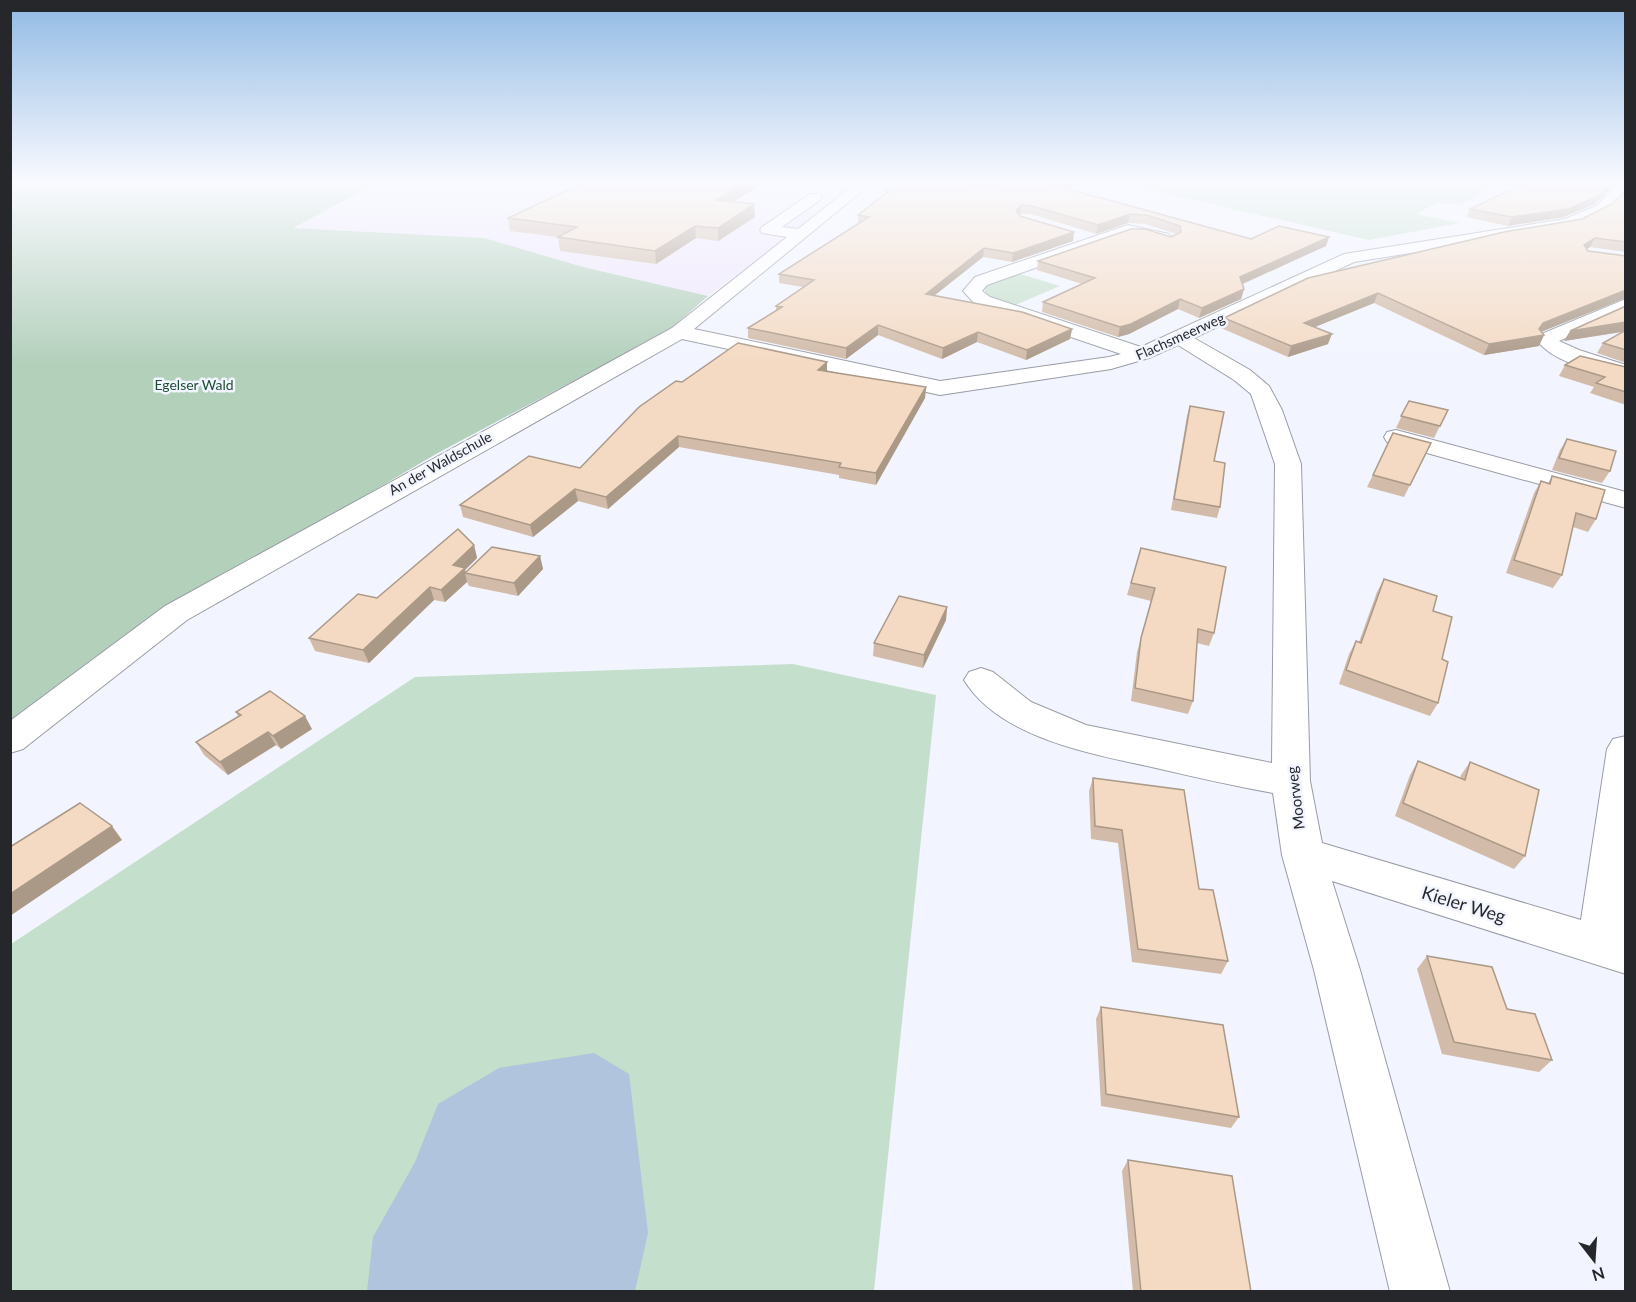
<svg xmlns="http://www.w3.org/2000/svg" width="1636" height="1302" viewBox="0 0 1636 1302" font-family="Lato,sans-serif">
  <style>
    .education { fill: #efe7fc }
    .green { fill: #c4dfcb }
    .forest { fill: #b3d0bb }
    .water { fill: #b0c4de }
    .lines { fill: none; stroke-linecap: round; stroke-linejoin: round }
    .minor-casing { stroke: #999ca5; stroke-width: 2 }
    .minor { fill: #fff; fill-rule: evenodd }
    .wall { fill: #d2bba8 }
    .shaded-wall { fill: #ab9988 }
    .building { fill: #f4dac3; stroke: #ab9988; stroke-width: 1.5 }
    .labels { text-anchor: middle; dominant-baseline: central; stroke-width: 5; stroke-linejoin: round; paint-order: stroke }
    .far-street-label { font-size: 14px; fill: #25272a; stroke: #f2f5ff }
    .far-park-label { font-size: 14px; fill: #1e4e31; stroke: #f2f5ff }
    .street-label { font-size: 15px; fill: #25272a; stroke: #f2f5ff }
    .near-street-label { font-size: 18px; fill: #25272a; stroke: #f2f5ff }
  </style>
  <rect width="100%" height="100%" fill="#f2f5ff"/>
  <path class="education" d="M378,182H858L708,296L583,267L484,238L292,228Z"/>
  <g class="green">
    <path d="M1151,182H1504L1461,205L1437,203L1416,214L1460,223L1369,240L1136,187Z"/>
    <path d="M1017,273L1060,286L1013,306L993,299L985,293V286Z"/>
    <path d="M793,664L936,695L874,1291L11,1292V944L415,677Z"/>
  </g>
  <path class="forest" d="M11,182H378L293,228L484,238L583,267L708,296L669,330L436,454L165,613L11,731Z"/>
  <path class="water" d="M594,1053L629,1074L648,1233L635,1291H367L373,1237L415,1162L438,1104L499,1068Z"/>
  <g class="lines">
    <defs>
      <g id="minor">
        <path d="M857,182H873L694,329L940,381L1109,357L1121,354L976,305L963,291L975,277L1122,227L1128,225L1169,234L1171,237L1169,240L1163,242L1129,235L987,285L982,291L990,297L1141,347L1344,254L1565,219L1596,206L1620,182H1626V192C1608,211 1593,221 1568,228L1354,262L1194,338L1250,370L1269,386L1282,410L1301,464L1310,781L1322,843L1581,920L1607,749L1613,739L1626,736V974L1332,881L1360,970L1450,1292H1390L1314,970L1282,855L1273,793C1234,786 1195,777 1156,768C1094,754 1000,739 964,680L969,672L981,668L993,672L1031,702L1086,725L1272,763L1275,464L1251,394L1234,380L1178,345L1149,358L1111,369L940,395L682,339L187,620L23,749L10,753V721L165,606L672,328L787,237L762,233L760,230L762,227L810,194H820L822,197L820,200L782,227L798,229Z"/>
        <path d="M1626,299V311L1559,341L1579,350L1626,365V378C1597,371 1553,364 1536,339L1539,335Z"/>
        <path d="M1396,430L1626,492V508L1387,442L1384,437L1387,432Z"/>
      </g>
    </defs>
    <use href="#minor" class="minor-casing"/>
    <use href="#minor" class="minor"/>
  </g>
  <g class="wall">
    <path d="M989,182H1090L1065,188L1251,239L1329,237L1326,246L1243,284L1244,289L1241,299L1199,318L1178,309L1129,334L1118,337L1042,312L1043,302L1082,284L1037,270L1038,261L1171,237L1177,234L1145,224L1128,223L1096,234L1031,214H1019L1020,216L1073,241L1012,262L983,257L935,295L1072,329L1070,339L1026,360L977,342L942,359L878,335L846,359L748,338V328L776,311V306L803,287L779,283V274L858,223V215L886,193V191L992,187L997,184Z"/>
    <path d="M1527,182H1617L1595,204L1564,217L1508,226L1466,217L1470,209Z"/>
    <path d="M1626,191V252L1590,247L1587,249L1588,251L1626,256V298L1541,332L1544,335L1539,346L1484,355L1374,303L1315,327L1328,344L1288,357L1221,328L1224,318L1582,219L1612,204Z"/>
    <path d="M733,202L754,204L755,217L718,241L696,238L656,264L560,251L558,237L510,231L508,218Z"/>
    <path d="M1626,306V363L1597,353L1603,343L1623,332L1564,341Z"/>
    <path d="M827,362V371L926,387L925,398L876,485L839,478V475L679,447L608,509L578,501L533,537L463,517L460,505L580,468L682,382Z"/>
    <path d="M1565,365L1626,367V405L1590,393L1594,387L1559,376Z"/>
    <path d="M1409,401L1448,410L1434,438L1396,428Z"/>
    <path d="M1190,406L1214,461L1220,507L1217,518L1171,510L1187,416Z"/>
    <path d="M1567,439L1610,471L1602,483L1552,470L1560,450Z"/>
    <path d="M1431,443L1404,497L1367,487L1373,475Z"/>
    <path d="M1552,476L1596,519L1588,532L1573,527L1562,575L1553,588L1506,573L1534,493L1541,481L1548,483Z"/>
    <path d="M474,545L477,558L465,570L466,572L540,556L543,569L518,596L469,586L467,582L445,602L434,600L369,663L315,651L309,638L377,598Z"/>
    <path d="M1141,548L1214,633L1209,646L1197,643L1193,701L1188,714L1131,701L1137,652L1151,601L1127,595Z"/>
    <path d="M1384,579L1433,611L1442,659L1438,703L1430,716L1339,684L1349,654L1356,641L1359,642L1377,592Z"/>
    <path d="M947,607L946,620L923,668L873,656L874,643Z"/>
    <path d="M236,712L312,729L281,749L276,745L228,775L204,755L196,742L238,716Z"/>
    <path d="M1418,761L1460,778L1461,775L1470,762L1525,856L1514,869L1395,816L1410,775Z"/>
    <path d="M1093,778L1199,889L1228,961L1221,974L1132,962L1118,843L1091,839L1089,791Z"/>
    <path d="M1427,956L1507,1009L1552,1060L1539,1072L1442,1054L1417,969Z"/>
    <path d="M1101,1007L1239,1117L1231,1128L1101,1106L1096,1019Z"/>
    <path d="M1128,1160L1251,1292H1133L1122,1171Z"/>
  </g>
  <g class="shaded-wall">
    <path d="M746,182H765L717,212L716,200Z"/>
    <path d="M1059,182H1090L1049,192L1050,184Z"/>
    <path d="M1613,182H1617L1595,204L1564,217L1508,226L1512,217Z"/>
    <path d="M754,204L755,217L718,241V228Z"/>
    <path d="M1021,205L1020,214L1015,219L1016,211Z"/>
    <path d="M1130,214L1128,223L1096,234L1098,225Z"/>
    <path d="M695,226L696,238L656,264L655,251Z"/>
    <path d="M1074,232L1073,241L1012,262L1013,253Z"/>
    <path d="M1329,237L1326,246L1237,286L1240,277Z"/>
    <path d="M1595,238L1590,247L1580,253L1584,245Z"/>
    <path d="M984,248L983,257L925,303L926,294Z"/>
    <path d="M1244,289L1241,299L1199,318L1202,308Z"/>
    <path d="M1626,290V298L1538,333L1544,335L1539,346L1484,355L1489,344Z"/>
    <path d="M1378,293L1374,303L1300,333L1304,323Z"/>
    <path d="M1180,299L1178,309L1129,334L1118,337L1120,327Z"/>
    <path d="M1626,322V331L1564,341L1570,331Z"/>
    <path d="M878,325V335L846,359V348Z"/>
    <path d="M1072,329L1070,339L1026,360L1027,350Z"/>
    <path d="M978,332L977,342L942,359L943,348Z"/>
    <path d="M1332,334L1328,344L1288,357L1291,346Z"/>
    <path d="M827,362V373L818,370Z"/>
    <path d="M926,387L925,398L876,485V473Z"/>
    <path d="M678,436L679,447L608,509L606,497Z"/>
    <path d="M575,489L578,501L533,537L530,525Z"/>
    <path d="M474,545L477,558L465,570L466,573H465L467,582L445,602L441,590L453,565Z"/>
    <path d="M540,556L543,569L518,596L514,583Z"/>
    <path d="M430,587L434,600L369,663L363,650Z"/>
    <path d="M947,607L946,620L923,668L924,655Z"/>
    <path d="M305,716L312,729L281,749L273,736Z"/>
    <path d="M268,732L276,745L228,775L220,762Z"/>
    <path d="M112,826L122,840L10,916V894Z"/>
  </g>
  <g class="building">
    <path d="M585,182H746L716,200L754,204L718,228L695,226L655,251L558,237L577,227L508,218Z"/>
    <path d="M895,182H962L992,187L1000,182H1059L1050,184L1251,239L1279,226L1329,237L1240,277L1244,289L1202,308L1180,299L1131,324L1120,327L1043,302L1095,278L1038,261L1131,229H1145L1171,237L1181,232L1180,226L1147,215L1130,214L1098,225L1032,206L1021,205L1016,211L1020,216L1074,232L1013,253L984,248L926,294L1022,312L1072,329L1027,350L978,332L943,348L878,325L846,348L748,328L782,307L776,306L814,280L779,274L869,217L858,215L888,192L886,191Z"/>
    <path d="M1527,182H1613L1599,196L1568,209L1512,217L1470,209Z"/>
    <path d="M1626,191V242L1595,238L1584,245L1588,251L1626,256V290L1543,323L1539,329L1544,335L1489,344L1378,293L1304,323L1332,334L1291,346L1224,318L1308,278L1504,232L1582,219L1612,204Z"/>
    <path d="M1626,306V322L1570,331Z"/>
    <path d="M1626,330V350L1603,343Z"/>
    <path d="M738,343L827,362L818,370L926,387L876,473L839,467L841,463L678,436L606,497L575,489L530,525L460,505L529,456L580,468L639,407L676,381L682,382Z"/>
    <path d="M1580,356L1626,367V392L1596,383L1605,377L1565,365Z"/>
    <path d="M1409,401L1448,410L1440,426L1401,416Z"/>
    <path d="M1190,406L1224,412L1214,461L1225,463L1220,507L1174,499Z"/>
    <path d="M1393,433L1431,443L1410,485L1373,475Z"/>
    <path d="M1567,439L1616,451L1610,471L1559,458Z"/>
    <path d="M1552,476L1605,490L1596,519L1576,513L1562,575L1514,560L1541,481L1550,484Z"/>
    <path d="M458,529L474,545L453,565L465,568L441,590L430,587L363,650L309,638L358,594L377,598Z"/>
    <path d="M492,547L540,556L514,583L465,573Z"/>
    <path d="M1141,548L1226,567L1214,633L1198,629L1193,701L1135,688L1141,638L1155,588L1131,583Z"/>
    <path d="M1384,579L1437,596L1433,611L1452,617L1442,659L1448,662L1438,703L1346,670L1356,641L1361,643Z"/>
    <path d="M899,596L947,607L924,655L874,643Z"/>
    <path d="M270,691L305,716L273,736L268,732L220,762L196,742L241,715L236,712Z"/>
    <path d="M1418,761L1465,780L1470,762L1539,790L1525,856L1403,803Z"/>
    <path d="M1093,778L1184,790L1199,889L1213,890L1228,961L1138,949L1122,830L1095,826Z"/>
    <path d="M80,803L112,826L10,894V847Z"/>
    <path d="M1427,956L1492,967L1507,1009L1535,1014L1552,1060L1454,1042Z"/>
    <path d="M1101,1007L1223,1025L1239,1117L1106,1094Z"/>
    <path d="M1128,1160L1232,1176L1251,1292H1141Z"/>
  </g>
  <linearGradient id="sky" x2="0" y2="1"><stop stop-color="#91bae4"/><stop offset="0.5" stop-color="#f9faff"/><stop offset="1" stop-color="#f9faff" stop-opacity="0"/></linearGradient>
  <rect width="1636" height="365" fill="url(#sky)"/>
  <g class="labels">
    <g class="far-street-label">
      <text transform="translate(1180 336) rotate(-24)">Flachsmeerweg</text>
      <text transform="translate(440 463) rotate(-29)">An der Waldschule</text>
    </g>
    <g class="far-park-label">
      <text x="194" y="384">Egelser Wald</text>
    </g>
    <g class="street-label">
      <text transform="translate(1295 798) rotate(-97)">Moorweg</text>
    </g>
    <g class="near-street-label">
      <text transform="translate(1464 904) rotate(17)">Kieler Weg</text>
    </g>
  </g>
  <rect width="1636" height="1302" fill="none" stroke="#25272a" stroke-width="24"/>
  <g transform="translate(1594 1260) rotate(163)" stroke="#f2f5ff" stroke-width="4.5" paint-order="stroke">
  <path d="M0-4.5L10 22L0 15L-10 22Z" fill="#25272a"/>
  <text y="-9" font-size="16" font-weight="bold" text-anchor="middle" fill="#25272a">N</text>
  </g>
</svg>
